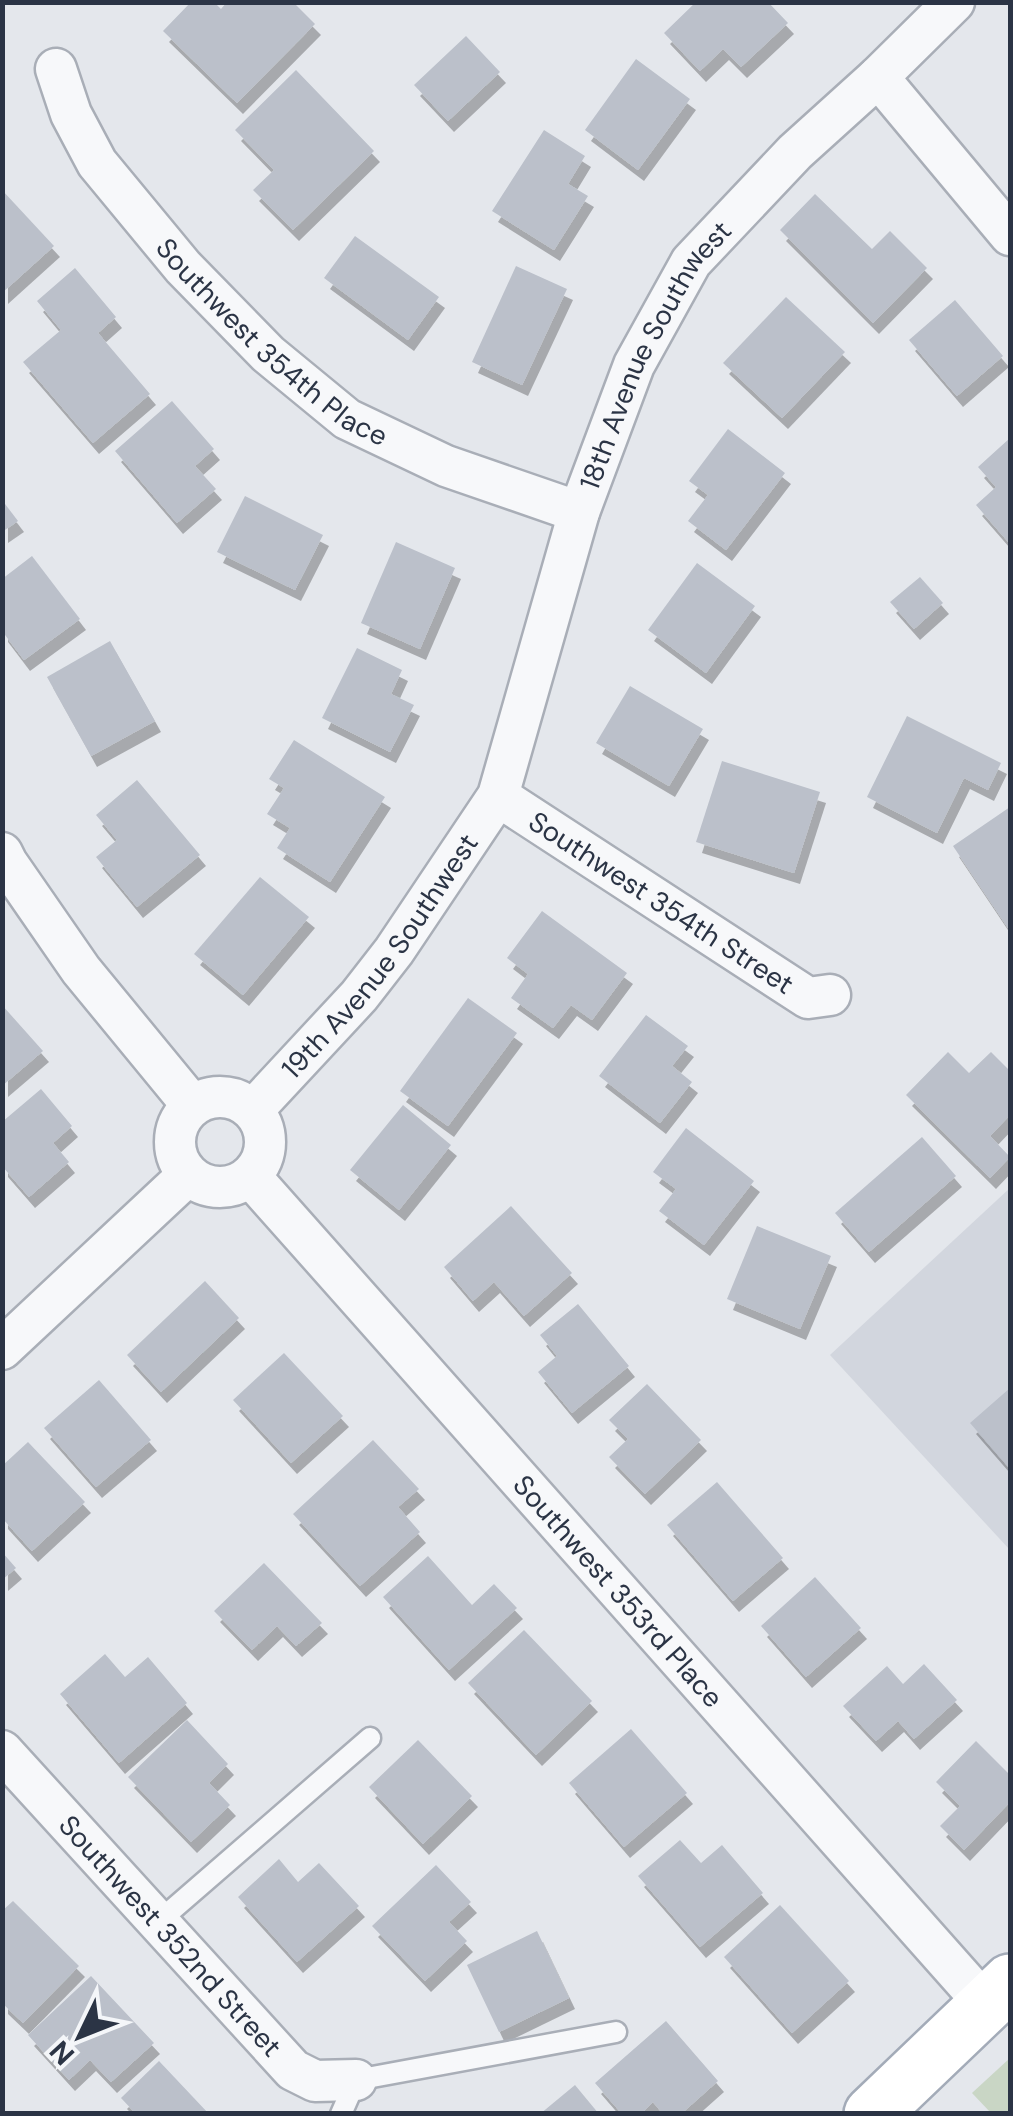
<svg xmlns="http://www.w3.org/2000/svg" width="1013" height="2116" viewBox="0 0 1013 2116" font-family="'DM Sans',sans-serif">
  <style>
    .built { fill: #d2d6de }
    .green { fill: #c9d6c5 }
    .building { fill: #bbc0ca; filter: url(#shadow) }
    .lines { fill: none; stroke-linecap: round; stroke-linejoin: round }
    .lane-casing { stroke: #a9aeb7; stroke-width: 25 }
    .street-casing { stroke: #a9aeb7; stroke-width: 45 }
    .primary-casing { stroke: #a3abb8; stroke-width: 60 }
    .lane { stroke: #f7f8fa; stroke-width: 20 }
    .street { stroke: #f7f8fa; stroke-width: 40 }
    .primary { stroke: #fff; stroke-width: 55 }
    .labels { text-anchor: middle; dominant-baseline: central; stroke-width: 8; stroke-linejoin: round; paint-order: stroke }
    .street-label { font-size: 28px; fill: #2b3445; stroke: #f4f6f9 }
  </style>
  <defs>
    <filter id="shadow"><feDropShadow dx="6" dy="11" stdDeviation="0" flood-color="#0004"/></filter>
  </defs>
  <rect width="100%" height="100%" fill="#e4e7ec"/>
  <path class="built" d="M1010,1188V1550L830,1355Z"/>
  <path class="green" d="M1010,2058V2113H991L972,2093Z"/>
  <g class="building">
    <path d="M191,2H214L221,9L227,2H293L315,24L237,103L163,31Z"/>
    <path d="M696,2H768L788,23L741,67L723,49L700,71L664,33Z"/>
    <path d="M466,36L500,72L448,121L414,85Z"/>
    <path d="M636,59L690,99L638,170L585,130Z"/>
    <path d="M296,70L374,151L293,230L253,190L274,170L235,130Z"/>
    <path d="M544,130L585,156L568,184L588,196L554,250L492,211Z"/>
    <path d="M2,190L54,246L2,293Z"/>
    <path d="M815,194L872,249L890,231L927,268L873,323L780,230Z"/>
    <path d="M355,236L439,297L408,340L324,278Z"/>
    <path d="M516,266L567,289L522,385L472,362Z"/>
    <path d="M75,268L116,317L98,333L150,394L93,443L23,362L61,330L37,301Z"/>
    <path d="M786,297L845,352L782,418L723,363Z"/>
    <path d="M955,300L1003,356L957,396L909,340Z"/>
    <path d="M172,401L214,449L195,466L216,489L177,523L115,451Z"/>
    <path d="M728,429L785,473L726,550L688,521L708,495L689,481Z"/>
    <path d="M1010,438V544L976,505L996,487L978,467Z"/>
    <path d="M245,496L323,535L295,590L217,552Z"/>
    <path d="M2,500L18,521L2,532Z"/>
    <path d="M396,542L455,568L420,649L361,623Z"/>
    <path d="M32,556L80,619L24,660L2,631V579Z"/>
    <path d="M697,563L755,606L706,673L648,630Z"/>
    <path d="M920,577L943,603L914,629L890,602Z"/>
    <path d="M110,641L155,721L91,756L47,677Z"/>
    <path d="M357,648L402,670L391,694L414,705L390,752L322,718Z"/>
    <path d="M630,686L703,729L669,786L596,743Z"/>
    <path d="M907,716L1001,763L988,790L964,778L937,833L867,797Z"/>
    <path d="M294,740L385,797L330,882L277,848L290,828L267,814L284,788L269,779Z"/>
    <path d="M722,761L820,792L794,873L696,842Z"/>
    <path d="M137,780L200,855L137,907L96,857L117,840L96,815Z"/>
    <path d="M1010,807V926L1008,928L953,846Z"/>
    <path d="M260,877L309,917L243,995L194,954Z"/>
    <path d="M542,911L627,973L592,1020L571,1005L553,1028L511,998L528,974L507,958Z"/>
    <path d="M468,998L517,1033L448,1126L400,1091Z"/>
    <path d="M2,1005L43,1051L2,1086Z"/>
    <path d="M646,1015L688,1046L672,1066L692,1082L660,1123L599,1076Z"/>
    <path d="M948,1052L969,1073L991,1052L1010,1071V1115L990,1136L1010,1157L990,1178L906,1095Z"/>
    <path d="M41,1089L72,1126L53,1143L69,1162L29,1197L2,1166V1122Z"/>
    <path d="M403,1105L451,1145L399,1210L350,1170Z"/>
    <path d="M686,1128L754,1181L704,1245L659,1211L676,1189L653,1172Z"/>
    <path d="M922,1137L956,1176L869,1252L835,1213Z"/>
    <path d="M511,1206L572,1273L524,1316L494,1282L473,1301L444,1267Z"/>
    <path d="M757,1226L831,1256L800,1329L727,1299Z"/>
    <path d="M205,1281L239,1318L161,1392L127,1355Z"/>
    <path d="M578,1304L629,1366L572,1413L538,1372L557,1356L540,1335Z"/>
    <path d="M284,1353L343,1416L291,1463L233,1400Z"/>
    <path d="M99,1380L151,1440L96,1487L44,1428Z"/>
    <path d="M647,1384L701,1440L645,1494L609,1457L628,1439L609,1420Z"/>
    <path d="M1010,1388V1469L970,1423Z"/>
    <path d="M373,1440L419,1489L398,1507L420,1532L360,1586L293,1514Z"/>
    <path d="M28,1442L85,1502L32,1551L2,1518V1466Z"/>
    <path d="M717,1482L783,1558L733,1601L667,1525Z"/>
    <path d="M2,1552L16,1568L2,1580Z"/>
    <path d="M428,1556L472,1605L494,1584L517,1608L449,1670L383,1597Z"/>
    <path d="M264,1563L322,1623L296,1646L277,1626L252,1650L214,1611Z"/>
    <path d="M815,1577L861,1628L806,1677L761,1626Z"/>
    <path d="M524,1630L592,1701L536,1755L468,1683Z"/>
    <path d="M105,1654L125,1677L148,1657L187,1703L119,1763L60,1694Z"/>
    <path d="M924,1664L957,1700L914,1739L898,1721L876,1741L843,1706L887,1666L903,1684Z"/>
    <path d="M187,1720L228,1764L209,1783L230,1805L191,1842L128,1777Z"/>
    <path d="M631,1729L687,1793L624,1847L569,1783Z"/>
    <path d="M418,1740L472,1796L423,1844L369,1787Z"/>
    <path d="M976,1741L1010,1775V1802L964,1850L940,1826L960,1806L936,1782Z"/>
    <path d="M680,1840L701,1863L722,1845L763,1893L700,1947L638,1876Z"/>
    <path d="M279,1859L298,1882L319,1863L359,1906L297,1962L238,1897Z"/>
    <path d="M436,1865L471,1902L449,1922L467,1941L425,1981L372,1926Z"/>
    <path d="M13,1901L79,1966L23,2023L2,2003V1911Z"/>
    <path d="M780,1905L849,1981L792,2033L724,1957Z"/>
    <path d="M537,1931L569,1998L499,2032L467,1965Z"/>
    <path d="M91,1976L154,2043L111,2082L90,2060L69,2080L28,2035Z"/>
    <path d="M666,2021L718,2081L681,2114H663L653,2102L641,2114H622L595,2083Z"/>
    <path d="M159,2061L209,2114H136L121,2098Z"/>
    <path d="M575,2085L599,2114H540Z"/>
  </g>
  <g class="lines">
    <defs>
      <g id="lane">
        <path d="M158,1922L370,1738"/>
        <path d="M341,2114L356,2080L616,2032"/>
      </g>
      <g id="street">
        <path id="s1" d="M56,69L71,114L97,163L183,267L268,354L347,419L446,466L579,512"/>
        <path d="M878,77L1010,235"/>
        <path id="s2" d="M498,796L808,998L830,995"/>
        <path d="M2,853L7,863L81,970L192,1105"/>
        <circle cx="220" cy="1142" r="45"/>
        <path id="s3" d="M253,1110L359,996L394,951L498,796L579,512L634,365L691,262L795,152L878,77L954,2"/>
        <path id="s4" d="M250,1176L986,2005"/>
        <path d="M2,1349L188,1175"/>
        <path id="s5" d="M2,1751L293,2070L315,2081L356,2080"/>
      </g>
      <path id="primary" d="M872,2114L1010,1982"/>
    </defs>
    <use href="#lane" class="lane-casing"/>
    <use href="#street" class="street-casing"/>
    <use href="#primary" class="primary-casing"/>
    <use href="#lane" class="lane"/>
    <use href="#street" class="street"/>
    <use href="#primary" class="primary"/>
  </g>
  <g class="labels">
    <g class="street-label">
      <text stroke="none"><textPath href="#s1" startOffset="355">Southwest 354th Place</textPath></text>
      <text stroke="none"><textPath href="#s3" startOffset="870">18th Avenue Southwest</textPath></text>
      <text stroke="none"><textPath href="#s2" startOffset="195">Southwest 354th Street</textPath></text>
      <text stroke="none"><textPath href="#s3" startOffset="200">19th Avenue Southwest</textPath></text>
      <text stroke="none"><textPath href="#s4" startOffset="555">Southwest 353rd Place</textPath></text>
      <text stroke="none"><textPath href="#s5" startOffset="250">Southwest 352nd Street</textPath></text>
    </g>
  </g>
  <rect width="1013" height="2116" fill="none" stroke="#2b3445" stroke-width="10"/>
  <g transform="translate(80 2036) rotate(227)" stroke="#f4f6f9" stroke-width="8" paint-order="stroke">
  <path d="M0-8L18 38L0 25L-18 38Z" fill="#2b3445"/>
  <text y="-15" font-size="28" font-weight="bold" text-anchor="middle" fill="#2b3445">N</text>
  </g>
</svg>
